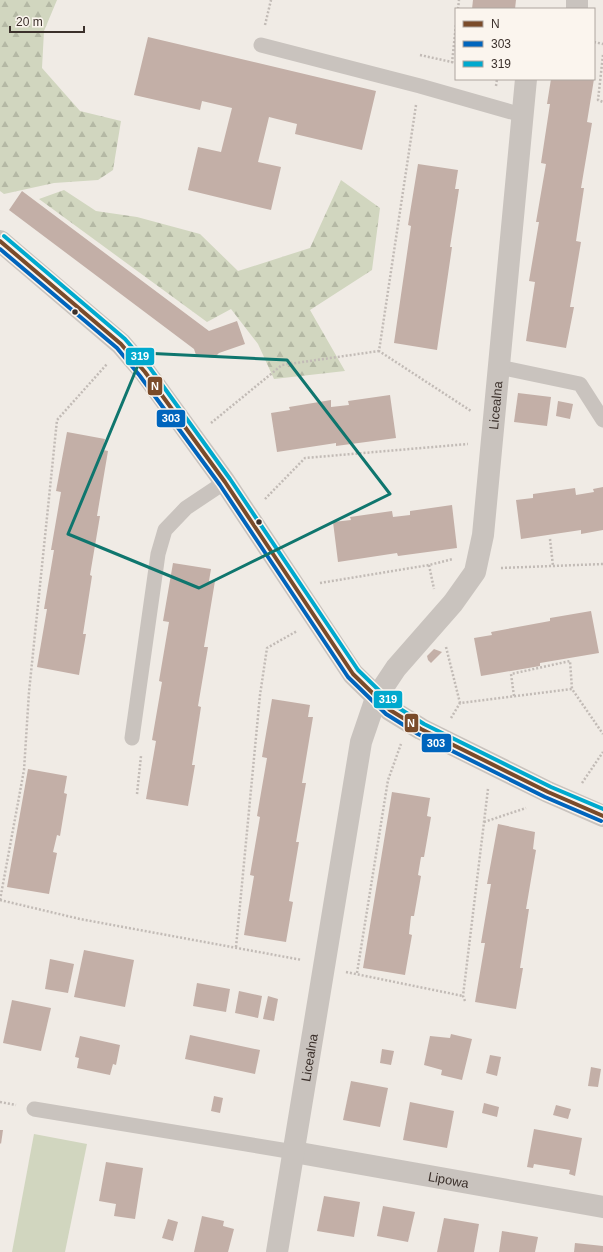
<svg xmlns="http://www.w3.org/2000/svg" width="603" height="1252" viewBox="0 0 603 1252" font-family="Helvetica,sans-serif">
  <style>
    .green { fill: #d1d6bf }
    .forest { fill: url(#forest-firs) }
    .building { fill: #c3afa7 }
    .lines { fill: none; stroke-linecap: round; stroke-linejoin: round }
    .path { stroke: #c2bbb6; stroke-width: 2.5; stroke-dasharray: 2 2; stroke-linecap: butt }
    .service { stroke: #c9c3be; stroke-width: 15 }
    .minor { stroke: #c9c3be; stroke-width: 22 }
    .tertiary { stroke: #c9c3be; stroke-width: 22 }
    .bus-1-casing { stroke: #fbf5ee; stroke-width: 7 }
    .bus-2-casing { stroke: #fbf5ee; stroke-width: 7 }
    .bus-3-casing { stroke: #fbf5ee; stroke-width: 7 }
    .bus-1 { stroke: #7a4b2a; stroke-width: 4 }
    .bus-2 { stroke: #0065bd; stroke-width: 4 }
    .bus-3 { stroke: #00a9ce; stroke-width: 4 }
    .marked { fill: none; stroke: #0f766e; stroke-width: 3; stroke-linejoin: round }
    .bus-dot { fill: #3b302b; stroke: #fbf5ee; stroke-width: 1.5 }
    .labels { text-anchor: middle; dominant-baseline: central; stroke-width: 3; stroke-linejoin: round; paint-order: stroke }
    .street-label { font-size: 13px; fill: #3b302b; stroke: #fbf5ee }
    .line-badge { stroke: #fbf5ee; stroke-width: 1.5 }
    .badge-label { font-size: 11px; text-anchor: middle; font-weight: bold; fill: #fff }
  </style>
  <defs>
    <pattern id="forest-firs" width="22" height="20" patternUnits="userSpaceOnUse"><rect width="22" height="20" fill="#d1d6bf"/><path d="M5 1l3.5 6h-7zM16 11l3.5 6h-7z" fill="#b4b8a4"/></pattern>
  </defs>
  <rect width="100%" height="100%" fill="#f0ebe5"/>
  <path class="green" d="M34,1134L87,1144L65,1252H12Z"/>
  <g class="forest">
    <path d="M0,0H57L44,31L42,68L80,111L121,121L113,170L98,180L54,183L4,194L0,191Z"/>
    <path d="M341,180L380,208L372,270L310,310L345,371L274,379L258,344L231,309L207,322L39,199L64,190L96,211L137,217L200,234L238,271L310,248Z"/>
  </g>
  <g class="building">
    <path d="M473,0H516L515,9H472Z"/>
    <path d="M148,37L376,91L362,150L295,134L297,124L269,117L258,162L281,167L271,210L188,190L198,147L221,152L232,108L202,101L200,110L134,95Z"/>
    <path d="M551,79H594L587,122L592,123L581,188H584L576,241L581,242L570,307H574L566,348L526,341L535,282L529,281L539,222H536L546,164L541,163L550,104H547Z"/>
    <path d="M418,164L458,170L455,189H459L450,247H452L437,350L394,343L411,226L408,225Z"/>
    <path d="M22,191L209,331L237,321L245,344L219,353L214,358L196,355L194,349L9,210Z"/>
    <path d="M518,393L551,397L547,426L514,422Z"/>
    <path d="M390,395L396,438L336,446V443L277,452L271,413L290,410L289,407L331,400V407L349,405L348,401Z"/>
    <path d="M558,401L573,404L570,419L556,416Z"/>
    <path d="M67,432L105,439L103,450L108,451L97,516H100L90,575L92,576L83,634H86L79,675L37,667L47,609H44L54,550H51L61,492L56,491Z"/>
    <path d="M603,487V530L581,534V530L521,539L516,500L533,498V494L575,488L576,495L594,492L593,489Z"/>
    <path d="M452,505L457,548L398,556L397,553L338,562L333,522L351,520L350,517L392,511L393,517L410,515V511Z"/>
    <path d="M173,563L211,569L209,581H215L204,647H208L198,706L201,707L192,765H195L188,806L146,799L156,741L152,740L162,682L159,681L169,622L163,621Z"/>
    <path d="M591,611L599,653L540,663V666L481,676L474,638L492,635L491,632L550,621V618Z"/>
    <path d="M434,649L442,652L431,663L428,660L427,656Z"/>
    <path d="M272,699L310,705L308,717H313L302,783H306L296,842H299L289,901L293,902L286,942L244,935L254,876L250,875L260,817L257,816L267,758L262,757Z"/>
    <path d="M28,769L67,776L64,793L67,794L60,836L57,835L53,852L57,853L49,894L7,887Z"/>
    <path d="M392,792L430,798L427,816L431,817L424,857H421L418,875L421,876L414,916H411L409,934L412,935L405,975L363,968Z"/>
    <path d="M498,824L535,832L533,849L536,850L526,909H529L520,968H523L516,1009L475,1002L485,943H481L491,884H487Z"/>
    <path d="M84,950L134,960L125,1007L74,997Z"/>
    <path d="M50,959L74,964L68,993L45,989Z"/>
    <path d="M197,983L230,989L226,1012L193,1006Z"/>
    <path d="M239,991L262,996L258,1018L235,1013Z"/>
    <path d="M268,996L278,999L274,1021L263,1019Z"/>
    <path d="M12,1000L51,1008L41,1051L3,1043Z"/>
    <path d="M451,1034L472,1039L462,1080L441,1075L442,1070L424,1065L430,1036L450,1038Z"/>
    <path d="M190,1035L260,1050L255,1074L185,1059Z"/>
    <path d="M80,1036L120,1045L116,1065L113,1064L110,1075L77,1068L79,1058L75,1057Z"/>
    <path d="M382,1049L394,1051L391,1065L380,1063Z"/>
    <path d="M490,1055L501,1057L497,1076L486,1073Z"/>
    <path d="M591,1067L601,1069L598,1087L588,1086Z"/>
    <path d="M351,1081L388,1088L380,1127L343,1120Z"/>
    <path d="M214,1096L223,1098L220,1113L211,1111Z"/>
    <path d="M410,1102L454,1111L447,1148L403,1140Z"/>
    <path d="M484,1103L499,1107L497,1117L482,1113Z"/>
    <path d="M556,1105L571,1109L568,1119L553,1115Z"/>
    <path d="M534,1129L582,1138L575,1176L569,1174L570,1170L534,1164L533,1168L527,1167Z"/>
    <path d="M0,1130H3L1,1144L0,1143Z"/>
    <path d="M106,1162L143,1168L135,1219L114,1216L116,1204L99,1201Z"/>
    <path d="M324,1196L360,1202L354,1237L317,1231Z"/>
    <path d="M383,1206L415,1212L408,1242L377,1236Z"/>
    <path d="M202,1216L224,1221L223,1226L234,1229L228,1252H194Z"/>
    <path d="M444,1218L479,1224L474,1252H437Z"/>
    <path d="M168,1219L178,1222L173,1241L162,1238Z"/>
    <path d="M502,1231L538,1237L535,1252H499Z"/>
    <path d="M575,1243L603,1246V1252H574Z"/>
  </g>
  <g class="lines">
    <g class="path">
      <path d="M458,9L459,0"/>
      <path d="M265,25L271,0"/>
      <path d="M594,42L603,44"/>
      <path d="M420,55L456,63"/>
      <path d="M603,55L598,100L603,102"/>
      <path d="M452,63L456,24"/>
      <path d="M496,86L497,79"/>
      <path d="M416,105L379,351L471,411"/>
      <path d="M211,423L282,365L379,351"/>
      <path d="M265,499L305,458L468,444"/>
      <path d="M550,539L553,566"/>
      <path d="M429,565L434,589"/>
      <path d="M501,568L603,564"/>
      <path d="M320,583L429,565L453,559"/>
      <path d="M446,647L460,703"/>
      <path d="M514,696L511,674L570,661L572,689"/>
      <path d="M451,718L460,703L572,689L603,734"/>
      <path d="M582,783L603,752"/>
      <path d="M137,794L141,756"/>
      <path d="M484,822L526,808"/>
      <path d="M0,900L24,770L29,692L57,420L107,364"/>
      <path d="M0,900L80,919L302,960"/>
      <path d="M236,947L260,695L267,648L297,631"/>
      <path d="M346,972L463,996"/>
      <path d="M357,973L388,780L401,744"/>
      <path d="M465,1001L463,996L488,789"/>
      <path d="M0,1102L16,1105"/>
    </g>
    <g class="service">
      <path d="M261,45L420,86L522,115"/>
      <path d="M499,367L580,384L603,420"/>
      <path d="M132,738L158,554L165,530L186,508L225,482"/>
      <path d="M34,1109L294,1152"/>
    </g>
    <g class="minor">
      <path d="M577,9V0"/>
      <path id="s1" d="M294,1152L603,1207"/>
      <path id="s2" d="M277,1252L361,742L376,698L396,668L453,603L475,572L483,535L526,79"/>
    </g>
    <path class="tertiary" d="M0,241L121,344L145,372L225,482L353,674L390,710L421,729L548,792L603,816"/>
    <defs>
      <path id="bus-1" d="M0,241L121,344L145,372L225,482L353,674L390,710L421,729L548,792L603,816"/>
      <path id="bus-2" d="M0,249L117,348L140,376L220,485L348,677L386,714L418,734L545,797L601,821"/>
      <path id="bus-3" d="M4,236L125,339L150,368L230,479L358,670L394,705L424,724L551,787L603,809"/>
    </defs>
    <use href="#bus-1" class="bus-1-casing"/>
    <use href="#bus-2" class="bus-2-casing"/>
    <use href="#bus-3" class="bus-3-casing"/>
    <use href="#bus-1" class="bus-1"/>
    <use href="#bus-2" class="bus-2"/>
    <use href="#bus-3" class="bus-3"/>
  </g>
  <path class="marked" d="M143,353L287,360L390,494L199,588L68,534Z"/>
  <g class="bus-dot">
    <circle cx="75" cy="312" r="3.5"/>
    <circle cx="259" cy="522" r="3.5"/>
  </g>
  <g class="labels">
    <g class="street-label">
      <text stroke="none"><textPath href="#s2" startOffset="892">Licealna</textPath></text>
      <text stroke="none"><textPath href="#s2" startOffset="197">Licealna</textPath></text>
      <text stroke="none"><textPath href="#s1" startOffset="157">Lipowa</textPath></text>
    </g>
  </g>
  <g class="line-badge">
    <rect x="125" y="347" width="30" height="19" rx="4" fill="#00a9ce"/>
    <rect x="147" y="376" width="16" height="20" rx="4" fill="#7a4b2a"/>
    <rect x="156" y="409" width="30" height="19" rx="4" fill="#0065bd"/>
    <rect x="373" y="690" width="30" height="19" rx="4" fill="#00a9ce"/>
    <rect x="404" y="713" width="15" height="20" rx="4" fill="#7a4b2a"/>
    <rect x="421" y="733" width="31" height="20" rx="4" fill="#0065bd"/>
  </g>
  <g class="badge-label">
    <text x="140" y="360">319</text>
    <text x="155" y="390">N</text>
    <text x="171" y="422">303</text>
    <text x="388" y="703">319</text>
    <text x="411" y="727">N</text>
    <text x="436" y="747">303</text>
  </g>
  <rect x="455" y="8" width="140" height="72" fill="#fbf5ee" stroke="#aea6a0"/>
  <rect x="463" y="21" width="20" height="6" fill="#7a4b2a" stroke="#aea6a0"/>
  <text x="491" y="28" font-size="12" fill="#3b302b">N</text>
  <rect x="463" y="41" width="20" height="6" fill="#0065bd" stroke="#aea6a0"/>
  <text x="491" y="48" font-size="12" fill="#3b302b">303</text>
  <rect x="463" y="61" width="20" height="6" fill="#00a9ce" stroke="#aea6a0"/>
  <text x="491" y="68" font-size="12" fill="#3b302b">319</text>
  <path d="M10 26v6h74v-6" fill="none" stroke="#3b302b" stroke-width="2"/>
  <text x="16" y="26" font-size="12" fill="#3b302b" stroke="#fbf5ee" stroke-width="3" paint-order="stroke">20 m</text>
</svg>
